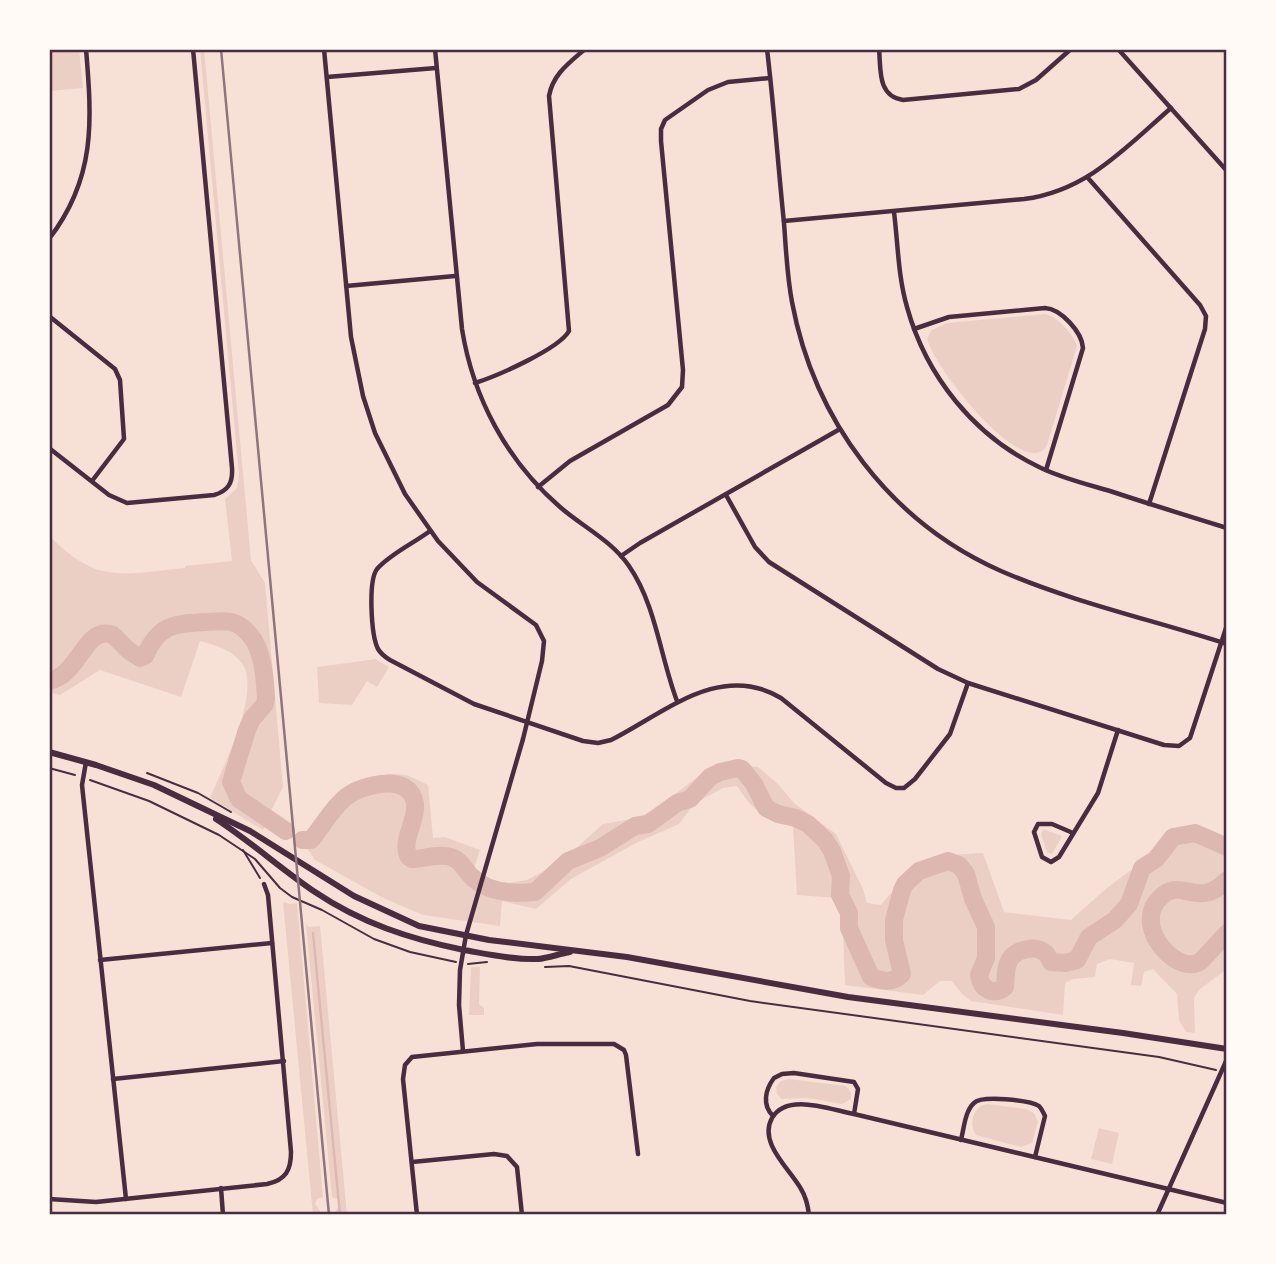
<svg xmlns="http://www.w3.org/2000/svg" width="1276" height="1264" viewBox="0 0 1276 1264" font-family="'Crimson Pro',serif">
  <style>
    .green { fill: #ebcfc5 }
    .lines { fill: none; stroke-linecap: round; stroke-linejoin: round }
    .stream { stroke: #dcb8b0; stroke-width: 2.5 }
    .river { stroke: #dcb8b0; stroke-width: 18 }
    .path { stroke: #4a2c40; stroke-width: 2 }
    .minor { stroke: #4a2c40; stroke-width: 4.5 }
    .secondary { stroke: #4a2c40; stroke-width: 6 }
    .rail { stroke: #8f747c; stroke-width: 2.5 }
    .neatline { fill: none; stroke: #4a2c40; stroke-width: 2.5 }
  </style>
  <rect width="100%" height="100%" fill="#f7e1d7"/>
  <g class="green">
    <path d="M49,49H79L83,88L49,91Z"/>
    <path d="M200,49H204L251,560L265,583L283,787L272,809L260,820L265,827L263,830L210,798C223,767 257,700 245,669C238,652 216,645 200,641L181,697L100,670L60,695L49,692V535C63,550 82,566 103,571C128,577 159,570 185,568V566L232,561L225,499L237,488L239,476Z"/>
    <path d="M1045,314C1058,317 1073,334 1077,346L1047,445C1026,485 932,366 927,338L932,330L947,323Z"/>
    <path d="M376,659L389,667L377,687L367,681L352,705L319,703L317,667Z"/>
    <path d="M728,763L758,767L778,784L794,803L836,834L863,889L867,903L881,905C920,859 922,856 983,853L1004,912L1071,920C1083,909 1095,898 1107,888C1118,879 1131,871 1142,862C1156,848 1166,829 1188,826C1202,824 1214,837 1227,842V901L1225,904L1227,916V969L1200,989L1194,998L1195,1033L1186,1032L1179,1020L1177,994L1153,969L1144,972L1141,986L1131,985L1134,963L1110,959L1097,964L1095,977L1073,979L1065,983L1063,1015L971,1001L962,994L952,981H940L923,995L845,985L842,905L837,898L797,895L793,827C784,821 776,821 766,816C753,810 745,798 737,786L723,788L701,800L694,804L679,824L636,843L571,879L536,909L502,901L500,926L423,915L383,898L315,860L307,848L313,825L335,801L352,786L378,776L392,774L407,775L428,785L433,838L445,837L480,850L473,871L474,878L508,883L527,880L559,863L603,824L637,818L654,810L708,769Z"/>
    <path d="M1043,829L1062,836L1052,854L1047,852L1041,835Z"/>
    <path d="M283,902L290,904L297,903L323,1197L317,1199L315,1204L323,1215H313Z"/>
    <path d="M306,924L309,927L320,926L347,1215H334L340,1203L339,1200L332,1197Z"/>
    <path d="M471,967H480L479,1004L484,1008V1015H469Z"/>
    <path d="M789,1079L846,1086L851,1092V1099L842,1104L807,1098L782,1099L777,1094L776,1087L781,1081Z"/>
    <path d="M987,1104L1026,1109L1034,1113L1038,1122L1032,1143L1021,1147L976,1135C968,1124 973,1107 987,1104Z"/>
    <path d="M1099,1128L1119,1133L1112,1164L1091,1159Z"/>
  </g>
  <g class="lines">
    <path class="stream" d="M313,933L340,1215"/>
    <g class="river">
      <path d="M49,681C80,675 85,624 113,635L128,650L140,658L145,656C159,623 176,624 206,622C225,621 236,618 250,635C263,650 265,679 266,698L265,704L252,719L247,730L231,782L239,799L286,831"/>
      <path d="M302,840H311C323,826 331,809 346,797C363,784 411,772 415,804C417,822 400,841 409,857L412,859C424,859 439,853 451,857C462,861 464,869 471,876C487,893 514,894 535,892L568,861L600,848L635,826L648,824L677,803L690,799L710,777L720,772L738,768L742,769L754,784L766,808L778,814L796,818L808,824L825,840L832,851L841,876L840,895L849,913V928L871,977C882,981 893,984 902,974L894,940V920L902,890L905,884L919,871L948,861L959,865L966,874L973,899L986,927V958L979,975C981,990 994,996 1005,987C1006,977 1005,967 1010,959C1016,950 1036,944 1045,953C1048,955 1049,959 1051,962L1065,963L1077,960L1089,937L1115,920L1129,904L1142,868L1156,859L1173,837L1195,833L1227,847"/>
      <path d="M1227,880C1196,912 1181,873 1158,900C1133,929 1179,977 1201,961L1227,933"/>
    </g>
    <g class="path">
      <path d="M49,768L75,775"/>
      <path d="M147,773L198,793L231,812"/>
      <path d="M90,780L149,801L219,835L255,859L280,888L292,897L322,910L374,939L410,952L456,962"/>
      <path d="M243,850L260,878"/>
      <path d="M468,964L487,962"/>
      <path d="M545,967L569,966L750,1001L1159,1057L1216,1070"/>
    </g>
    <g class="minor">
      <path d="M324,49L351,337L363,396L375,433L405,494L438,541L477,582L536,625L544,641L542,661L523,739L466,935L460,970L459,1005L463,1051"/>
      <path d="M435,49L462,329C473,398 507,461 560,507C583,527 611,540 629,566C656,605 660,656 677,701"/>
      <path d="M767,49C774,107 778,165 784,223C786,249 787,276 792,302C814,420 890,522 1001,571C1072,602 1153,620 1227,644"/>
      <path d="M879,49C881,69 877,96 903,100L1019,89L1036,80L1071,49"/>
      <path d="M1118,49L1227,171"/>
      <path d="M327,77L436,68"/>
      <path d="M1088,178L1200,305L1206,316L1205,329L1149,504"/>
      <path d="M894,212C898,244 898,276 907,307C926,376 974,436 1039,467C1061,478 1086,484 1110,491C1149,504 1188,516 1227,528"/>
      <path d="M784,221L1024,199C1087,191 1125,148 1171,108"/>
      <path d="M49,239C96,178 92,121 86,49"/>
      <path d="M346,286L455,276"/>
      <path d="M49,316L115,369L120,380L124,439L92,481"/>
      <path d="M914,329L949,317L1045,308C1061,309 1082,332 1083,348L1046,470"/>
      <path d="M475,383C497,376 559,349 569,331L549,96C553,74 569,63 585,49"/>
      <path d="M49,448L109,495L127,503L214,495C228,491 233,483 232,468L193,49"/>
      <path d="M538,487L570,461L668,405L682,387L683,370L661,141V129L665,120L708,90L728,82L770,78"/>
      <path d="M726,495L755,547L769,562L938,669L968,683L1164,745L1179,746L1190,738L1227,625"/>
      <path d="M430,531C414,543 390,554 377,569C368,581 371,635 378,649C381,654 385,657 390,660L474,704L583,741L598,743L611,740C663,714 720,661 781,698L886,783L896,788H904L915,779L950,734L968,683"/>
      <path d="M621,556L640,543L840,429"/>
      <path d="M86,762L82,785L126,1199"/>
      <path d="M1073,833L1052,824H1038L1034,832L1042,857L1051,862L1059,857L1098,793L1118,730"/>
      <path d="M100,960L272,943"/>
      <path d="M113,1079L284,1061"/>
      <path d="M773,1116C762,1105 765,1090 774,1078L782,1074L794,1073L854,1082L858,1089L854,1114"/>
      <path d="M961,1140C964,1128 965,1111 974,1103C981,1095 1030,1100 1039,1106C1042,1109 1043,1112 1045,1116L1035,1157"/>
      <path d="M412,1162L494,1154L507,1156L517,1167L522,1215"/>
      <path d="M221,1188L223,1215"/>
      <path d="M49,1199L96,1202L267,1184C286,1180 291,1170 291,1152L268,895L264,884"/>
      <path d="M417,1215L403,1079L405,1065L412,1057L537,1044H614L624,1050L626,1055L638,1154"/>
      <path d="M809,1215C808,1206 806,1197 801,1189C790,1169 758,1143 772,1118C787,1092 831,1110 854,1114L1227,1203"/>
      <path d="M1157,1215L1227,1059"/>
    </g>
    <g class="secondary">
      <path d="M49,752L96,765L154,785L250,831L354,896L419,926L489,940L627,957L848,997L1123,1033L1227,1049"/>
      <path d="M216,819C250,841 281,869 315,892C361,923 410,939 464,950C487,954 514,960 538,959C548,958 559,954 570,952"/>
    </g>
    <path class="rail" d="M221,49L329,1215"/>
  </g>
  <rect width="1276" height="1264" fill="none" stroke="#fffaf5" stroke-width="102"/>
  <rect x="51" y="51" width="1174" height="1162" class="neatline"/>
</svg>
